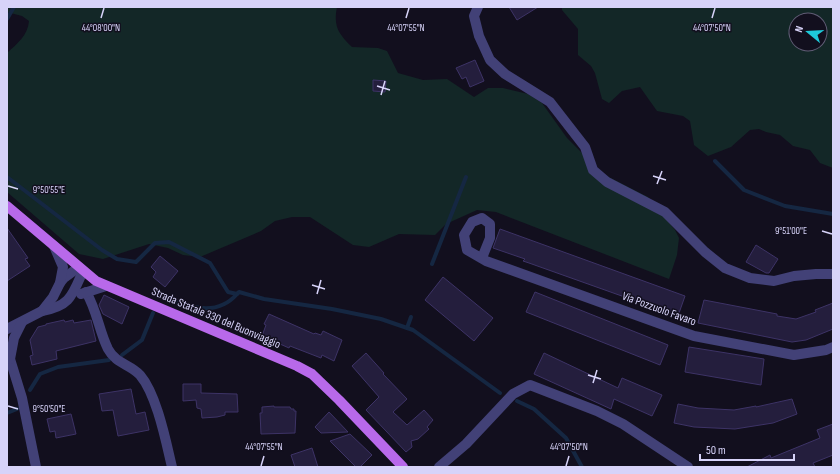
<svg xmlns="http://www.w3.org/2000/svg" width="840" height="474" viewBox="0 0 840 474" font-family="'Sofia Sans Condensed',sans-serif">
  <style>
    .green { fill: #132727; fill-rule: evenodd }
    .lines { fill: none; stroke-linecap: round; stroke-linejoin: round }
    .stream { stroke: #152742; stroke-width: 4 }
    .building { fill: #241e3d; stroke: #3d3366 }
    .minor { stroke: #424177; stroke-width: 10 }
    .major { stroke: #b869ea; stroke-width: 10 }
    .ticks { fill: none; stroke: #d7d3f9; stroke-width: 1.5 }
    .labels { text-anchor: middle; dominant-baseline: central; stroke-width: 3; stroke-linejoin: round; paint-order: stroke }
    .street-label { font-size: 12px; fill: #d7d3f9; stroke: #120f1e }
    .ticks-label { font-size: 10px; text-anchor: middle; fill: #d7d3f9; stroke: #120f1e; stroke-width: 3; stroke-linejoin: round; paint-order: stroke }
  </style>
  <rect width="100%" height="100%" fill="#120f1e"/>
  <g class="green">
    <path d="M7,7H337C333,27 339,34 352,47L378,48L387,51L398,73L423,80L447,79L474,97L488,88H503L528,94L542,103L567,138L603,174L648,197L675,230L679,238L677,255L669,279L496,212L477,210L446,224L435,235L399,234L369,247L353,245L310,217H292L275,221L261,231L200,257L183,255L168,248L149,244L103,259L79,254L7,192V53C17,44 28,35 29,21L22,16L7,12Z"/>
    <path d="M562,7H833V168L820,163L810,150L793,146L780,135L766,132L759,129L750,130L731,147L708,156L694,145L690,121L683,116L657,111L640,87L622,91L609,103L602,99L595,73L591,66L578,55V29L562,10ZM796,20H820V44H796Z"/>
  </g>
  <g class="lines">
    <g class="stream">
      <path d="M7,19L14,7"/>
      <path d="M715,161L744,190L785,206L833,214"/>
      <path d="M7,177L102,250L117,259L136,262L155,243L169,242L210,263L228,292L237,294L239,292L264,299L332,309L381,319L413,330L500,393"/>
      <path d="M432,264L466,177"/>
      <path d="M163,298C189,306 216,318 237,294"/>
      <path d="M407,328L411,317"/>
      <path d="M122,355L142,340L153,313"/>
      <path d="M30,390L40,374L58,367L109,360"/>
      <path d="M517,401L534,409L566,438L582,467"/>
      <path d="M7,413L17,409"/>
    </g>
  </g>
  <g class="building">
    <path d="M509,7H538L517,20Z"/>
    <path d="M475,60L484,81L470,87L466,77L462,79L456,68Z"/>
    <path d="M373,80L386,81L385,92L373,91Z"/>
    <path d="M7,228L28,258L25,259L30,266L7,281Z"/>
    <path d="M500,229L685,296L678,316L529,263L523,261L525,259L493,248Z"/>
    <path d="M756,245L778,259L769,273H766L746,262Z"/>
    <path d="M160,256L178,271L165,287L153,277L156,272L151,267Z"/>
    <path d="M443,277L493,318L474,341L425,300Z"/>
    <path d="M535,292L668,345L660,365L526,312Z"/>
    <path d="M104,295L129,307L122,324L103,314L99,305Z"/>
    <path d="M704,300L777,314V316L796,319L816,312L815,310L833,303V329L806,340L792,342L698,323Z"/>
    <path d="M269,314L314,334L315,333L321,335L323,331L342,340L334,361L322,355L321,358L290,346L289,348L262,336L266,325L264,324Z"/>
    <path d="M64,320L65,322L73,320L74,323L91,320L96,341L56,351L57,359L32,365L30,356L33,355L30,340L38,327L46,325V324Z"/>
    <path d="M689,347L764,359L761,385L685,372Z"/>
    <path d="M366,353L384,373L383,374L407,399L393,412L407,425L424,410L433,420L427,427L429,429L418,439L411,441L412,447L406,452L366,410L379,397L352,366Z"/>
    <path d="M544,353L618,388L622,378L662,395L652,416L614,399L611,409L534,374Z"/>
    <path d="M183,384H201V393L237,394L238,412H225V415L217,417L202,418L201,409L197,408L196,400L183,401Z"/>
    <path d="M131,389L136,414L145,412L149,430L118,436L113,410L102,411L99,394Z"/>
    <path d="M792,399L797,414L773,423L735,429L694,427L674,423L678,404L698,408L734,410L756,406V407Z"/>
    <path d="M274,406V407H290L291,409H294V411H296L295,433L261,434L260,413H262V407Z"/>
    <path d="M329,412L348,432L321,433L315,427Z"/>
    <path d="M71,414L76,434L56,438L55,431L50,432L47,419Z"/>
    <path d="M833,424V455L813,463L815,467H747L770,455L771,458L820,438L817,430Z"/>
    <path d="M350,434L372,455L360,467H356L330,441Z"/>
    <path d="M312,448L318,467H295L291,455Z"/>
  </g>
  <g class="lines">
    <g class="minor">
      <path d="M478,7L474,16L479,36L490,60L505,74L550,102L585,147L593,170L607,182L665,212L705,252L725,268L750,278L774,281L794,276L816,274H833"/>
      <path d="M482,258L490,238V224L482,218L472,222L464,235L467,250L486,261L694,336L794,355L826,350L833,347"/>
      <path d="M60,283L64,278L79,267"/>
      <path d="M86,292C97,310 99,331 108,349C116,364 130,364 140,375C157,395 166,442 172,467"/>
      <path d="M81,294L106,286"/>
      <path d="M42,311C70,306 72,296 83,271"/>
      <path d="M7,329L42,311L53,297L60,283L63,267L54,246"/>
      <path d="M7,352L10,359L22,398L36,467"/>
      <path d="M10,359L14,338L22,322"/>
      <path d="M439,467L466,444L513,394L530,385L597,411L623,424L688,467"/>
    </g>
    <path class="major" d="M7,206L96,281L297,366L312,374L339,400L403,467"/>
  </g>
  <path class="ticks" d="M101,18L104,8M406,18L409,8M712,18L715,8M377,86L390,90M381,95L385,81M653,176L666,180M657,184L662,171M8,186L18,189M822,231L832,234M312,285L325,289M317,294L321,280M588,375L601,379M593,383L597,370M8,406L18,409M261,466L264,456M566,466L569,456"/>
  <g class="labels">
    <g class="street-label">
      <text transform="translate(659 309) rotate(20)">Via Pozzuolo Favaro</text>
      <text transform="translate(216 318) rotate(23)">Strada Statale 330 del Buonviaggio</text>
    </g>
  </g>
  <g class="ticks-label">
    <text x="101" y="31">44°08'00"N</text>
    <text x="406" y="31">44°07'55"N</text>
    <text x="712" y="31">44°07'50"N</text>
    <text x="49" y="193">9°50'55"E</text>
    <text x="791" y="234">9°51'00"E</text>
    <text x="49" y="412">9°50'50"E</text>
    <text x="264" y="450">44°07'55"N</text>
    <text x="569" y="450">44°07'50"N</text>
  </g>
  <rect width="840" height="474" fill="none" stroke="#d7d3f9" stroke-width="16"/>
  <g transform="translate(808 32) rotate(288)"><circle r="19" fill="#120f1e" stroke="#615d76"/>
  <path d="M0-3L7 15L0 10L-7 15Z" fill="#1ec9da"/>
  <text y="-6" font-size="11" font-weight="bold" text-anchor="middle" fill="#d7d3f9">N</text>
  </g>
  <path d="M700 454v6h94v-6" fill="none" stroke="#d7d3f9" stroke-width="2"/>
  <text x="706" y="454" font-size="12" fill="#d7d3f9" stroke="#120f1e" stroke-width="3" paint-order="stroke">50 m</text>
</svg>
